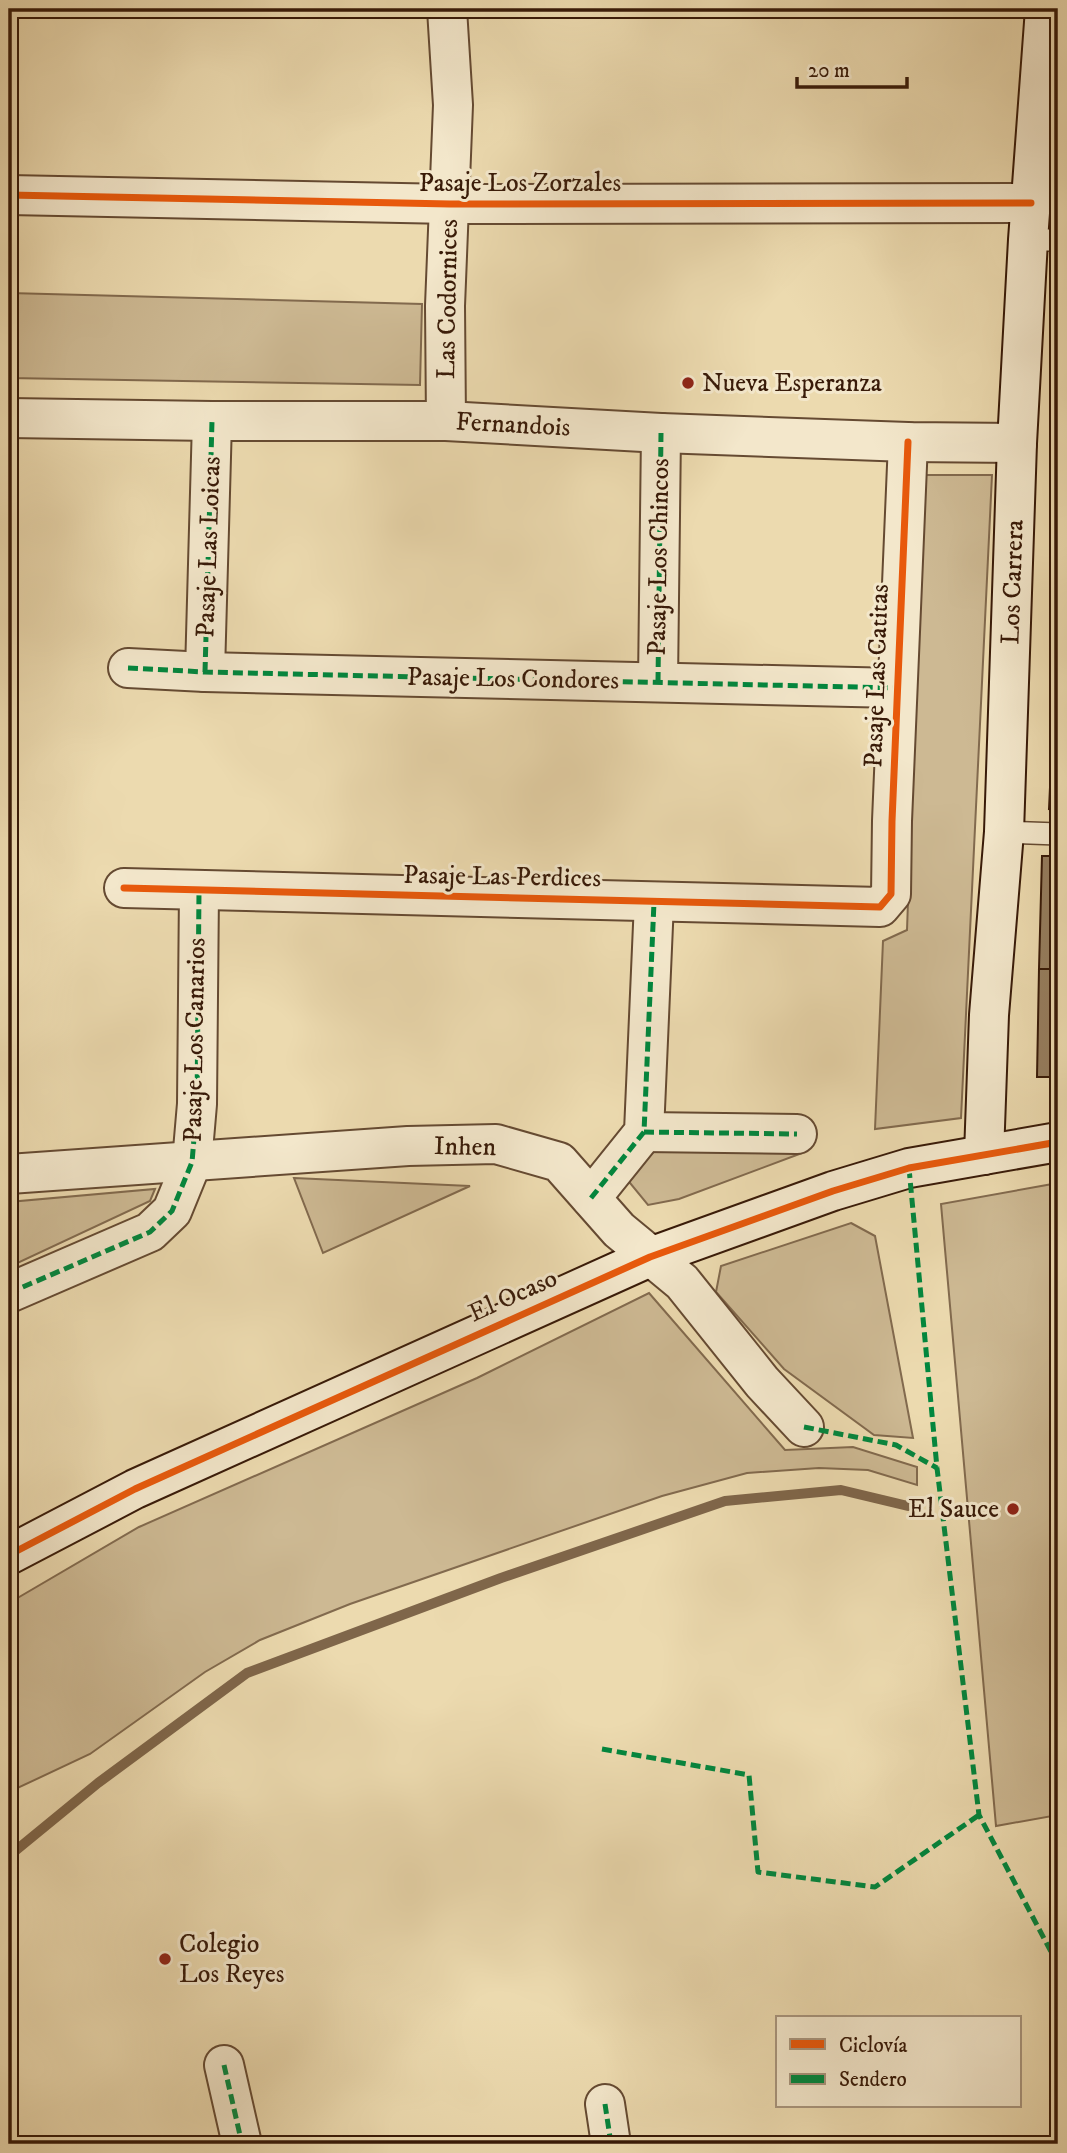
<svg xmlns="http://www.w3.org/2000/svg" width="1067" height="2153" viewBox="0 0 1067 2153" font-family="'IM FELL DW Pica',serif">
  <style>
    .green { fill: #cdb993; stroke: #826a4e; stroke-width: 2 }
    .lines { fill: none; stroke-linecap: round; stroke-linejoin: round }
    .stream { stroke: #7f664a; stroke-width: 10 }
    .building { fill: #967e5f; stroke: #381a08; stroke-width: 2 }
    .lane-casing { stroke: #654a32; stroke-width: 24 }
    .street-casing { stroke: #654a32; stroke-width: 42 }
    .secondary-casing { stroke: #381a08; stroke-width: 42 }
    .lane { stroke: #f3e7cb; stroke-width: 21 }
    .street { stroke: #f3e7cb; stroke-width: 38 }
    .secondary { stroke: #f3e7cb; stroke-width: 38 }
    .quiet { stroke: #00873e; stroke-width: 5; stroke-dasharray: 10 5; stroke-linecap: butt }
    .cycleway-casing { stroke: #f3e7cb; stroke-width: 11 }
    .cycleway { stroke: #e8590c; stroke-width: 7 }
    .poi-dot { fill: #8f2418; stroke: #f3e7cb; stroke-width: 2.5 }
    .labels { text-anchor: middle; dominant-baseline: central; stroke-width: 6; stroke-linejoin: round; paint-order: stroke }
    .street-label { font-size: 26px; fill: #381a08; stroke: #f3e7cb }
    .poi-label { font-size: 26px; fill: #381a08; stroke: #f3e7cb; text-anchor: start }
  </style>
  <rect width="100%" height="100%" fill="#ecdaaf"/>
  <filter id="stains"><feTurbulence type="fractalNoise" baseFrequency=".00286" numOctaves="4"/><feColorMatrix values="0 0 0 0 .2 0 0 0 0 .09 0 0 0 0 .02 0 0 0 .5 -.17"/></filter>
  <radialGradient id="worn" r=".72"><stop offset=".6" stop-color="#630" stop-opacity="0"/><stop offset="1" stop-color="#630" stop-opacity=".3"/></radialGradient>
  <g class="green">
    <path d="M9,293L422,304L420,385L9,378Z"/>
    <path d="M923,475H992L961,1118L875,1129L883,941L907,930Z"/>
    <path d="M643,1148L802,1153L679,1199L648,1205L621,1172Z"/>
    <path d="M294,1178L470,1186L323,1253Z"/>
    <path d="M1058,1183V1815L996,1826L941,1204Z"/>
    <path d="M155,1189L150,1201L9,1267V1202Z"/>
    <path d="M851,1223L875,1236L913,1438L874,1435L784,1369L716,1292L721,1266Z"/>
    <path d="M649,1293L785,1450L853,1447L917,1467V1485L868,1470L819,1468L747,1473L662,1496L350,1604L260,1640L205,1672L90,1754L9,1792V1603L139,1527L477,1378Z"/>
  </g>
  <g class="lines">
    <path class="stream" d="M9,1856L98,1783L247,1673L501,1578L725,1501L841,1490L908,1506"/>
  </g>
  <g class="building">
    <path d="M1058,629V701H1054Z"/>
    <path d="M1054,701H1058V810L1049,809Z"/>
    <path d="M1042,856H1058V969H1039Z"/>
    <path d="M1039,969H1058V1077H1037Z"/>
  </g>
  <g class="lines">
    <defs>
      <g id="lane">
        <path d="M1028,240H1058"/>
        <path d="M1004,832L1058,834"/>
      </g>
      <g id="street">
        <path d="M9,195L450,204L1031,203"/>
        <path d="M9,418L212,421H446L661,433L908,442L1017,443"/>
        <path d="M446,421L445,306L453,105L447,9"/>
        <path d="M128,668L205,672L897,688"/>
        <path d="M205,672L212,421"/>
        <path d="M658,682L661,433"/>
        <path d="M124,888L880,907L891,894L892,821L908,442"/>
        <path d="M644,1132L797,1134"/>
        <path d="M9,1174L408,1146L496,1144L559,1162L619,1230L682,1282L762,1382L804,1427"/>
        <path d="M591,1198L644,1132L654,902"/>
        <path d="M9,1293L150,1232L172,1211L192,1162L197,1104L199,891"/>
        <path d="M224,2065L242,2144"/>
        <path d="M605,2104L611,2144"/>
      </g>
      <g id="secondary">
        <path d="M984,1155L989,1015L1004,832L1017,443L1028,240L1045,9"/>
        <path d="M9,1555L135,1489L650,1257L833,1191L909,1168L1058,1142"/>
      </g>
    </defs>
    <use href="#lane" class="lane-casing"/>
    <use href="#street" class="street-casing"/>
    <use href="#secondary" class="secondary-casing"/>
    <use href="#lane" class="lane"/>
    <use href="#street" class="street"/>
    <use href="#secondary" class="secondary"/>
    <g class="quiet">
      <path d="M128,668L205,672L897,688"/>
      <path d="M205,672L212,421"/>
      <path d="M658,682L661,433"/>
      <path d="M644,1132L797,1134"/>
      <path d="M909,1168L937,1468L979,1815L1058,1965"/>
      <path d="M591,1198L644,1132L654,902"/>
      <path d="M9,1293L150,1232L172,1211L192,1162L197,1104L199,891"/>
      <path d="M804,1427L896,1445L937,1468"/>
      <path d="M602,1749L749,1775L758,1872L875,1887L979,1815"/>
      <path d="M224,2065L242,2144"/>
      <path d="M605,2104L611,2144"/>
      <path d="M1057,2144L1058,2135"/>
    </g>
    <defs>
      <g id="cycleway">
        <path d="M9,195L450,204L1031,203"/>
        <path d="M124,888L880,907L891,894L892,821L908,442"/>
        <path d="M9,1555L135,1489L650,1257L833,1191L909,1168L1058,1142"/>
      </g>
    </defs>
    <use href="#cycleway" class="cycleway-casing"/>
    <use href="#cycleway" class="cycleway"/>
  </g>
  <g class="poi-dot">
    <circle cx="688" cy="383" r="7"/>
    <circle cx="1013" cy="1509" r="7"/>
    <circle cx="165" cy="1959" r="7"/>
  </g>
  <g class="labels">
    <g class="street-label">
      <text x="520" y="183">Pasaje Los Zorzales</text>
      <text transform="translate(448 299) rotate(-89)">Las Codornices</text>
      <text transform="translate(513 425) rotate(3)">Fernandois</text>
      <text transform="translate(209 547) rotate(-88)">Pasaje Las Loicas</text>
      <text transform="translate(659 557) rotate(-89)">Pasaje Los Chincos</text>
      <text transform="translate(1013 582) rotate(-88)">Los Carrera</text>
      <text transform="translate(877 676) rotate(-88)">Pasaje Las Catitas</text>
      <text transform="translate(513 679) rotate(1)">Pasaje Los Condores</text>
      <text transform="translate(502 877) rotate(1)">Pasaje Las Perdices</text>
      <text transform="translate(195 1040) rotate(-89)">Pasaje Los Canarios</text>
      <text transform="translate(465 1147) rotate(1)">Inhen</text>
      <text transform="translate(513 1296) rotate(-24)">El Ocaso</text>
    </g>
    <g class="poi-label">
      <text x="702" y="383">Nueva Esperanza</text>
      <text x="999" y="1509" text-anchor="end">El Sauce</text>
      <text x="179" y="1944">Colegio<tspan x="179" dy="30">Los Reyes</tspan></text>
    </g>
  </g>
  <rect width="1067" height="2153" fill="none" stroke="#ecdaaf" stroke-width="35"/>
  <rect x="10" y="10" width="1046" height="2132" fill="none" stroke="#381a08" stroke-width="3.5"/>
  <rect x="18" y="18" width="1032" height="2118" fill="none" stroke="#381a08" stroke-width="2"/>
  <rect x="776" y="2016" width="245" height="91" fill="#f3e7cb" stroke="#a8957d" stroke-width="2"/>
  <rect x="790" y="2039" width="35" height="10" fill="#e8590c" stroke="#a8957d" stroke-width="2"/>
  <text x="839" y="2052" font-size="21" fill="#381a08">Ciclovía</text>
  <rect x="790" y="2074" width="35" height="10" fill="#00873e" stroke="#a8957d" stroke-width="2"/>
  <text x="839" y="2086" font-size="21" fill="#381a08">Sendero</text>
  <path d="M797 77v10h110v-10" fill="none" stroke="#381a08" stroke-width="3.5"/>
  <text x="808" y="77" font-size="21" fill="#381a08" stroke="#f3e7cb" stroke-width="5" paint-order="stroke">20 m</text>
  <rect width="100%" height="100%" filter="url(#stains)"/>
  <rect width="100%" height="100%" fill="url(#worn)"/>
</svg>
